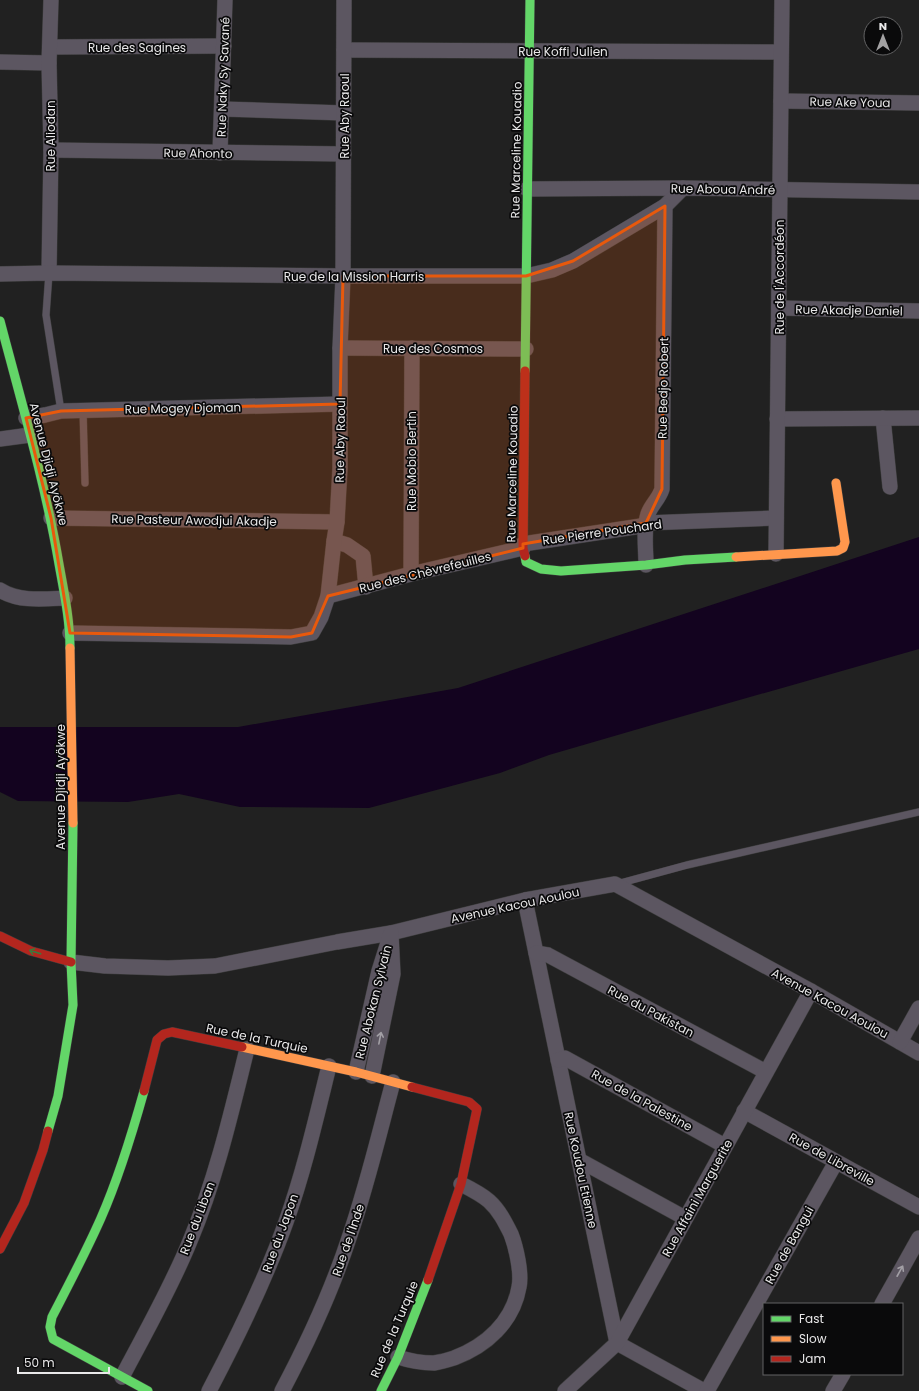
<svg xmlns="http://www.w3.org/2000/svg" width="919" height="1391" viewBox="0 0 919 1391" font-family="Poppins,sans-serif">
  <style>
    .water { fill: #13031f }
    .lines { fill: none; stroke-linecap: round; stroke-linejoin: round }
    .lane-casing { stroke: #3d3d3d; stroke-width: 8 }
    .street-casing { stroke: #3d3d3d; stroke-width: 16 }
    .fast-casing { stroke: #3d3d3d; stroke-width: 10 }
    .slow-casing { stroke: #3d3d3d; stroke-width: 10 }
    .jam-casing { stroke: #3d3d3d; stroke-width: 10 }
    .lane { stroke: #5c5661; stroke-width: 7 }
    .street { stroke: #5c5661; stroke-width: 15 }
    .fast { stroke: #63d668; stroke-width: 9 }
    .slow { stroke: #ff974d; stroke-width: 9 }
    .jam { stroke: #b3261e; stroke-width: 9 }
    .oneway { stroke: #3b7a3e }
    .oneway2 { stroke: #a29fa5 }
    .marked { fill: #e8590c; fill-opacity: 0.2; stroke: #e8590c; stroke-width: 3; stroke-linejoin: round }
    .labels { text-anchor: middle; dominant-baseline: central; stroke-width: 3.5; stroke-linejoin: round; paint-order: stroke }
    .street-label { font-size: 12px; fill: #e9e8e9; stroke: #0a0a0b }
  </style>
  <rect width="100%" height="100%" fill="#212121"/>
  <path class="water" d="M919,537V649L659,723L549,755L500,773L369,808L240,807L179,794L128,802L18,801L0,792V727H238L458,688Z"/>
  <g class="lines">
    <defs>
      <g id="lane">
        <path d="M49,273L46,315L61,411"/>
        <path d="M83,410L85,483"/>
        <path d="M617,884L687,865L919,812"/>
      </g>
      <g id="street">
        <path d="M50,47L224,46"/>
        <path d="M344,50L781,52"/>
        <path d="M0,62L49,63"/>
        <path d="M781,101L919,103"/>
        <path d="M222,109L344,113"/>
        <path d="M51,150L344,154"/>
        <path d="M220,153L225,0"/>
        <path d="M527,189L683,188L919,192"/>
        <path d="M49,273L51,150L49,63L51,0"/>
        <path d="M0,274L49,273L343,276H526L552,270L573,261L665,206L683,188"/>
        <path d="M779,308L919,311"/>
        <path d="M340,348L526,349"/>
        <path d="M26,418L45,415L61,411L340,404"/>
        <path d="M883,418L890,487"/>
        <path d="M777,419L919,418"/>
        <path d="M0,439L30,435"/>
        <path d="M51,518L337,522"/>
        <path d="M334,541L347,545L363,556L366,587"/>
        <path d="M523,544L641,526L646,523L776,518"/>
        <path d="M776,554L782,0"/>
        <path d="M646,565C646,549 643,530 648,514C651,505 659,499 662,489L665,206"/>
        <path d="M411,574L412,348"/>
        <path d="M0,590C19,602 44,599 65,598"/>
        <path d="M328,596L411,574L523,548"/>
        <path d="M70,633L291,637L312,633L321,617L328,596L334,541L337,522L340,468V348L343,276L344,0"/>
        <path d="M525,900L617,1343L704,1391"/>
        <path d="M536,953L548,955L766,1072"/>
        <path d="M71,962L105,966L168,968L215,966L337,942L391,933L525,900L615,884L811,991L919,1053"/>
        <path d="M900,1042L919,1008"/>
        <path d="M558,1060L565,1058L725,1146"/>
        <path d="M356,1072L379,971L391,933L393,974L372,1076"/>
        <path d="M744,1111L919,1207"/>
        <path d="M579,1160L685,1218"/>
        <path d="M882,1304L919,1238"/>
        <path d="M398,1357C410,1361 421,1363 434,1363C441,1362 448,1360 454,1358C486,1346 513,1322 519,1287C522,1273 516,1247 511,1234C505,1222 499,1210 489,1201C481,1194 471,1189 461,1184"/>
        <path d="M122,1377C145,1333 171,1288 190,1241C216,1179 231,1114 247,1049"/>
        <path d="M209,1391C238,1336 265,1281 286,1222C304,1171 316,1119 329,1066"/>
        <path d="M282,1391C308,1342 332,1290 349,1238C367,1186 379,1134 393,1082"/>
        <path d="M565,1391L617,1343L811,991"/>
        <path d="M707,1391L836,1162"/>
        <path d="M833,1391L843,1374"/>
      </g>
      <g id="fast">
        <path d="M0,321C21,401 45,482 59,564C64,592 70,620 70,648"/>
        <path d="M525,371L530,0"/>
        <path d="M525,556L526,562L541,569L561,571L646,565L685,560L736,557"/>
        <path d="M144,1091C132,1134 119,1177 101,1218C86,1252 69,1284 52,1317L50,1327L53,1339L148,1391"/>
        <path d="M48,1131L58,1096L73,1005L71,962L73,823"/>
        <path d="M381,1391L398,1357L428,1280"/>
      </g>
      <g id="slow">
        <path d="M736,557L837,551L843,548L845,542L836,483"/>
        <path d="M70,648L73,823"/>
        <path d="M242,1047L356,1072L412,1087"/>
      </g>
      <g id="jam">
        <path d="M525,556L523,548L525,371"/>
        <path d="M0,936L31,951L71,962"/>
        <path d="M412,1087L469,1102L477,1109L461,1184L428,1280"/>
        <path d="M144,1091L157,1040L164,1034L172,1032L242,1047"/>
        <path d="M0,1249L24,1203L43,1150L48,1131"/>
      </g>
    </defs>
    <use href="#lane" class="lane-casing"/>
    <use href="#street" class="street-casing"/>
    <use href="#fast" class="fast-casing"/>
    <use href="#slow" class="slow-casing"/>
    <use href="#jam" class="jam-casing"/>
    <use href="#lane" class="lane"/>
    <use href="#street" class="street"/>
    <use href="#fast" class="fast"/>
    <use href="#slow" class="slow"/>
    <use href="#jam" class="jam"/>
  </g>
  <defs><path id="oneway-shaft" d="M-6 0H5M1.5-3L5.5 0L1.5 3" fill="none" stroke-width="1.6" stroke-linecap="round" stroke-linejoin="round"/></defs>
  <use class="oneway" href="#oneway-shaft" transform="translate(35 952) rotate(-162)"/>
  <g class="oneway2">
    <use href="#oneway-shaft" transform="translate(380 1038) rotate(-79)"/>
    <use href="#oneway-shaft" transform="translate(900 1271) rotate(-61)"/>
  </g>
  <path class="marked" d="M665,206L662,489L646,523L523,544V548L328,596L312,633L291,637L70,633L51,518L26,418L61,411L340,404L343,276H526L573,261Z"/>
  <g class="labels">
    <g class="street-label">
      <text x="137" y="47">Rue des Sagines</text>
      <text x="563" y="51">Rue Koffi Julien</text>
      <text transform="translate(223 77) rotate(-88)">Rue Naky Sy Savané</text>
      <text transform="translate(850 102) rotate(1)">Rue Ake Youa</text>
      <text transform="translate(344 116) rotate(-90)">Rue Aby Raoul</text>
      <text transform="translate(50 136) rotate(-90)">Rue Aliodan</text>
      <text transform="translate(516 150) rotate(-89)">Rue Marceline Kouadio</text>
      <text transform="translate(198 153) rotate(1)">Rue Ahonto</text>
      <text transform="translate(723 189) rotate(1)">Rue Aboua André</text>
      <text x="354" y="276">Rue de la Mission Harris</text>
      <text transform="translate(779 277) rotate(-90)">Rue de l'Accordéon</text>
      <text transform="translate(849 310) rotate(1)">Rue Akadje Daniel</text>
      <text x="433" y="348">Rue des Cosmos</text>
      <text transform="translate(663 388) rotate(-89)">Rue Bedjo Robert</text>
      <text transform="translate(183 408) rotate(-1)">Rue Mogey Djoman</text>
      <text transform="translate(340 440) rotate(-89)">Rue Aby Raoul</text>
      <text transform="translate(411 461) rotate(-90)">Rue Mobio Bertin</text>
      <text transform="translate(49 464) rotate(76)">Avenue Djidji Ayökwe</text>
      <text transform="translate(512 474) rotate(-89)">Rue Marceline Kouadio</text>
      <text transform="translate(194 520) rotate(1)">Rue Pasteur Awodjui Akadje</text>
      <text transform="translate(602 532) rotate(-8)">Rue Pierre Pouchard</text>
      <text transform="translate(425 572) rotate(-14)">Rue des Chèvrefeuilles</text>
      <text transform="translate(60 787) rotate(-90)">Avenue Djidji Ayökwe</text>
      <text transform="translate(515 905) rotate(-12)">Avenue Kacou Aoulou</text>
      <text transform="translate(373 1002) rotate(-76)">Rue Abokan Sylvain</text>
      <text transform="translate(830 1003) rotate(29)">Avenue Kacou Aoulou</text>
      <text transform="translate(651 1011) rotate(28)">Rue du Pakistan</text>
      <text transform="translate(257 1038) rotate(12)">Rue de la Turquie</text>
      <text transform="translate(642 1100) rotate(29)">Rue de la Palestine</text>
      <text transform="translate(832 1159) rotate(29)">Rue de Libreville</text>
      <text transform="translate(581 1170) rotate(78)">Rue Koudou Etienne</text>
      <text transform="translate(697 1198) rotate(-61)">Rue Affaini Marguerite</text>
      <text transform="translate(197 1218) rotate(-69)">Rue du Liban</text>
      <text transform="translate(280 1233) rotate(-70)">Rue du Japon</text>
      <text transform="translate(348 1240) rotate(-71)">Rue de l'Inde</text>
      <text transform="translate(789 1245) rotate(-61)">Rue de Bangui</text>
      <text transform="translate(394 1329) rotate(-67)">Rue de la Turquie</text>
    </g>
  </g>
  <rect x="763" y="1303" width="140" height="72" fill="#0a0a0b" stroke="#636364"/>
  <rect x="771" y="1316" width="20" height="6" fill="#63d668" stroke="#636364"/>
  <text x="799" y="1323" font-size="12" fill="#e9e8e9">Fast</text>
  <rect x="771" y="1336" width="20" height="6" fill="#ff974d" stroke="#636364"/>
  <text x="799" y="1343" font-size="12" fill="#e9e8e9">Slow</text>
  <rect x="771" y="1356" width="20" height="6" fill="#b3261e" stroke="#636364"/>
  <text x="799" y="1363" font-size="12" fill="#e9e8e9">Jam</text>
  <g transform="translate(883 36)"><circle r="19" fill="#0a0a0b" stroke="#636364"/>
  <path d="M0-3L7 15L0 10L-7 15Z" fill="#a3a2a3"/>
  <text y="-6" font-size="11" font-weight="bold" text-anchor="middle" fill="#e9e8e9">N</text>
  </g>
  <path d="M18 1367v6h91v-6" fill="none" stroke="#e9e8e9" stroke-width="2"/>
  <text x="24" y="1367" font-size="12" fill="#e9e8e9" stroke="#0a0a0b" stroke-width="3" paint-order="stroke">50 m</text>
</svg>
